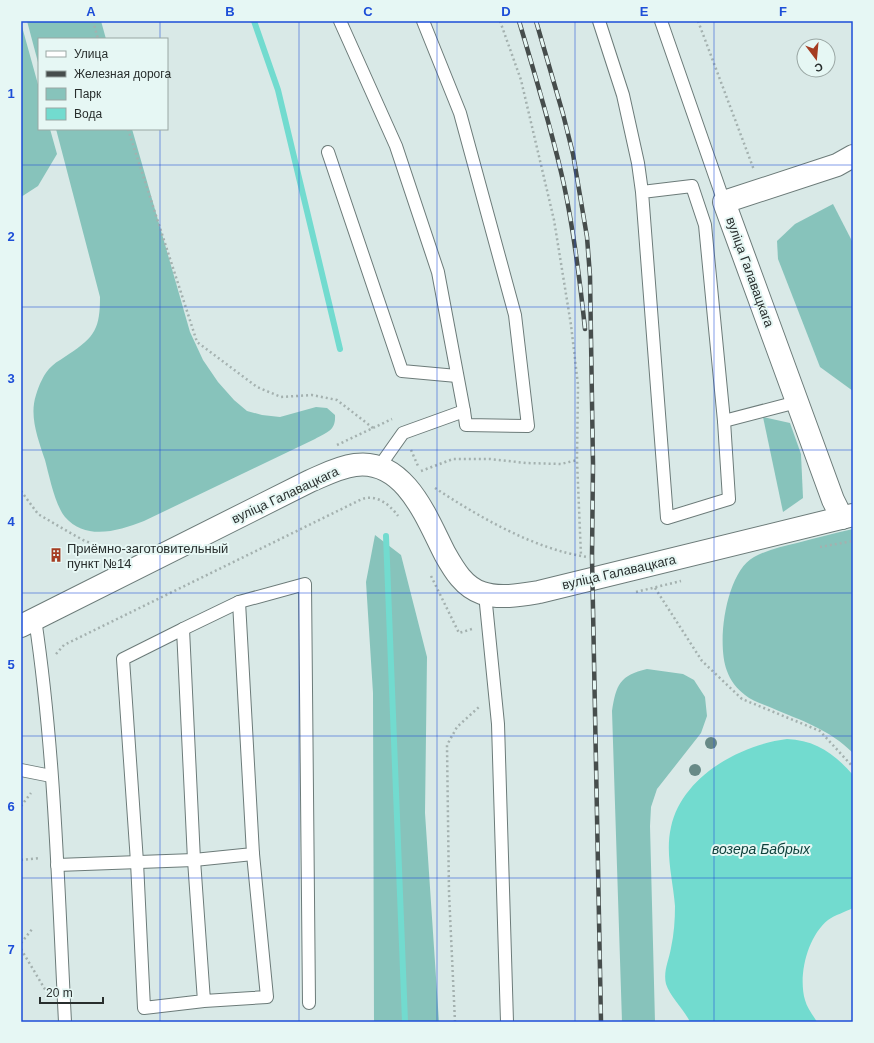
<svg xmlns="http://www.w3.org/2000/svg" width="874" height="1043" viewBox="0 0 874 1043" font-family="Helvetica,sans-serif">
  <style>
    .green { fill: #87c3bb }
    .water { fill: #72dbcf }
    .lines { fill: none; stroke-linecap: round; stroke-linejoin: round }
    .stream { stroke: #72dbcf; stroke-width: 6 }
    .lane-casing { stroke: #6c7b79; stroke-width: 14 }
    .street-casing { stroke: #6c7b79; stroke-width: 24 }
    .secondary-casing { stroke: #6c7b79; stroke-width: 24 }
    .path { stroke: #a4b1af; stroke-width: 2.5; stroke-dasharray: 2 3; stroke-linecap: butt }
    .lane { stroke: #fff; stroke-width: 12 }
    .street { stroke: #fff; stroke-width: 22 }
    .secondary { stroke: #fff; stroke-width: 22 }
    .rail-casing { stroke: #464d4c; stroke-width: 4.5 }
    .rail { stroke: #e6f7f4; stroke-width: 3; stroke-dasharray: 9; stroke-linecap: butt }
    .tree { fill: #688a87 }
    .grid { fill: none; stroke: #1d4ed8; stroke-width: 1; stroke-opacity: 0.55 }
    .labels { text-anchor: middle; dominant-baseline: central; stroke-width: 4; stroke-linejoin: round; paint-order: stroke }
    .street-label { font-size: 13px; fill: #282e2d; stroke: #e6f7f4 }
    .poi-label { font-size: 13px; fill: #282e2d; stroke: #e6f7f4; text-anchor: start }
    .water-label { font-size: 14px; font-style: italic; fill: #0f413c; stroke: #e6f7f4 }
    .neatline { fill: none; stroke: #1d4ed8; stroke-width: 1.5 }
    .grid-label { font-size: 13px; text-anchor: middle; font-weight: bold; fill: #1d4ed8 }
  </style>
  <rect width="100%" height="100%" fill="#d9e9e7"/>
  <g class="green">
    <path d="M27,21H101L106,39H39V66Z"/>
    <path d="M21,23L39,88V129H50L57,154L38,186L21,197Z"/>
    <path d="M56,129H132L190,332L203,360L218,382L234,400L247,411L262,415L280,417L316,407L327,408L335,415C336,431 327,432 315,439L144,521C118,531 86,541 65,517C55,505 49,475 45,460C38,439 29,416 36,395C39,385 44,373 52,366C57,361 64,358 69,354C95,337 100,328 100,297Z"/>
    <path d="M833,204L853,243V391L820,367L778,259L777,241L795,224Z"/>
    <path d="M763,417L790,423L801,454L803,498L783,512Z"/>
    <path d="M853,529V753C829,729 802,721 772,708C763,704 752,701 745,695C737,689 730,680 727,671C716,643 726,572 754,557C767,550 783,546 797,543C816,538 834,533 853,529Z"/>
    <path d="M375,535L401,555L427,657L425,813L439,1022H374L373,693L366,582Z"/>
    <path d="M647,669L683,674L694,680L705,697L707,716L701,733L657,789L651,807L650,826L655,1022H622L612,711C616,685 620,675 647,669Z"/>
  </g>
  <path class="water" d="M787,739C815,740 835,754 853,775V908C845,912 835,915 828,920C807,937 798,976 805,1000C807,1008 813,1015 817,1022H690C684,1009 670,997 666,984C663,971 669,960 671,948C674,934 675,920 675,906C673,880 665,853 671,827C682,777 739,745 787,739Z"/>
  <g class="lines">
    <g class="stream">
      <path d="M254,21L278,90L340,349"/>
      <path d="M386,536L405,1022"/>
    </g>
    <defs>
      <g id="lane">
        <path d="M340,21L396,146L438,272L464,411L403,433L379,467"/>
        <path d="M423,21L460,113L515,315L528,426L466,425L464,411"/>
        <path d="M599,21L623,95L638,163L642,192L667,518L729,499L724,421L705,225L692,186L642,192"/>
        <path d="M661,21L724,202"/>
        <path d="M328,152L402,371L457,376"/>
        <path d="M724,421L797,402"/>
        <path d="M485,594L498,724L507,1022"/>
        <path d="M35,619C55,752 58,888 65,1022"/>
        <path d="M183,629L239,602"/>
        <path d="M21,770L51,776"/>
        <path d="M57,865L194,860L253,854L239,602L305,584L309,1003"/>
        <path d="M204,1001L144,1008L137,862L123,659L183,629L194,860L204,1001L267,997L253,854"/>
      </g>
      <path id="street" d="M842,518L833,500L724,202L837,165L853,156"/>
      <path id="secondary" d="M21,626L310,481C324,475 339,467 355,465C405,458 427,519 445,554C454,570 464,587 482,593C499,599 521,595 539,592L853,515"/>
    </defs>
    <use href="#lane" class="lane-casing"/>
    <use href="#street" class="street-casing"/>
    <use href="#secondary" class="secondary-casing"/>
    <g class="path">
      <path d="M93,21L98,39"/>
      <path d="M500,21L521,80L554,220L571,325L578,385L577,460L581,556"/>
      <path d="M698,21L754,170"/>
      <path d="M128,129L197,342L257,387L281,397L312,395L337,400L373,428"/>
      <path d="M337,445L392,419"/>
      <path d="M411,450L418,466"/>
      <path d="M421,471L453,459H490L526,463L561,464L577,460"/>
      <path d="M435,488C479,517 536,550 588,557"/>
      <path d="M21,491L38,514L67,531L83,540L118,554"/>
      <path d="M820,547L853,541"/>
      <path d="M431,576L459,633L472,629"/>
      <path d="M655,588L702,661L742,699L820,731L853,767"/>
      <path d="M636,592L681,581"/>
      <path d="M56,654L64,645L362,499C377,494 390,505 398,516"/>
      <path d="M21,806L31,793"/>
      <path d="M21,860L40,858"/>
      <path d="M21,943L33,928"/>
      <path d="M21,949L46,991"/>
      <path d="M455,1022L449,893L447,745L457,727L479,707"/>
    </g>
    <use href="#lane" class="lane"/>
    <use href="#street" class="street"/>
    <use href="#secondary" class="secondary"/>
    <defs>
      <g id="rail">
        <path d="M519,21C535,75 552,130 564,185C574,232 580,281 585,329"/>
        <path d="M536,21L563,114L573,154L587,237L590,276L593,464L592,557L601,1022"/>
      </g>
    </defs>
    <use href="#rail" class="rail-casing"/>
    <use href="#rail" class="rail"/>
  </g>
  <g class="tree">
    <circle cx="711" cy="743" r="6"/>
    <circle cx="695" cy="770" r="6"/>
  </g>
  <path class="grid" d="M160,21V39M299,21V1022M437,21V1022M575,21V1022M714,21V1022M160,129V1022M21,165H853M21,307H853M21,450H853M21,593H853M21,736H853M21,878H853"/>
  <defs>
    <symbol id="building-bare" viewBox="-9 -9 18 18"><path d="M-4-6H4V6H1V3H-1V6H-4ZM-2.5-4.3h1.7v1.8h-1.7ZM.8-4.3h1.7v1.8H.8ZM-2.5-1h1.7V.8h-1.7ZM.8-1h1.7V.8H.8Z" fill="#a53c21" stroke="#e6f7f4" stroke-width="2.5" paint-order="stroke"/></symbol>
  </defs>
  <g fill-rule="evenodd">
    <use href="#building-bare" x="46" y="545" width="20" height="20"/>
  </g>
  <g class="labels">
    <g class="street-label">
      <text transform="translate(750 272) rotate(70)">вуліца Галавацкага</text>
      <text transform="translate(285 495) rotate(-25)">вуліца Галавацкага</text>
      <text transform="translate(619 572) rotate(-13)">вуліца Галавацкага</text>
    </g>
    <g class="poi-label">
      <text x="67" y="548">Приёмно-заготовительный<tspan x="67" dy="15">пункт №14</tspan></text>
    </g>
    <g class="water-label">
      <text x="761" y="849">возера Бабрых</text>
    </g>
  </g>
  <rect width="874" height="1043" fill="none" stroke="#e6f7f4" stroke-width="44"/>
  <rect x="38" y="38" width="130" height="92" fill="#e6f7f4" stroke="#9aa7a4"/>
  <rect x="46" y="51" width="20" height="6" fill="#ffffff" stroke="#9aa7a4"/>
  <text x="74" y="58" font-size="12" fill="#282e2d">Улица</text>
  <rect x="46" y="71" width="20" height="6" fill="#464d4c" stroke="#9aa7a4"/>
  <text x="74" y="78" font-size="12" fill="#282e2d">Железная дорога</text>
  <rect x="46" y="88" width="20" height="12" fill="#87c3bb" stroke="#9aa7a4"/>
  <text x="74" y="98" font-size="12" fill="#282e2d">Парк</text>
  <rect x="46" y="108" width="20" height="12" fill="#72dbcf" stroke="#9aa7a4"/>
  <text x="74" y="118" font-size="12" fill="#282e2d">Вода</text>
  <g transform="translate(816 58) rotate(164)"><circle r="19" fill="#e6f7f4" stroke="#9aa7a4"/>
  <path d="M0-3L7 15L0 10L-7 15Z" fill="#a53c21"/>
  <text y="-6" font-size="11" font-weight="bold" text-anchor="middle" fill="#282e2d">С</text>
  </g>
  <path d="M40 997v6h63v-6" fill="none" stroke="#282e2d" stroke-width="2"/>
  <text x="46" y="997" font-size="12" fill="#282e2d" stroke="#e6f7f4" stroke-width="3" paint-order="stroke">20 m</text>
  <rect x="22" y="22" width="830" height="999" class="neatline"/>
  <g class="grid-label">
    <text x="91" y="16">A</text>
    <text x="230" y="16">B</text>
    <text x="368" y="16">C</text>
    <text x="506" y="16">D</text>
    <text x="644" y="16">E</text>
    <text x="783" y="16">F</text>
    <text x="11" y="98">1</text>
    <text x="11" y="241">2</text>
    <text x="11" y="383">3</text>
    <text x="11" y="526">4</text>
    <text x="11" y="669">5</text>
    <text x="11" y="811">6</text>
    <text x="11" y="954">7</text>
  </g>
</svg>
